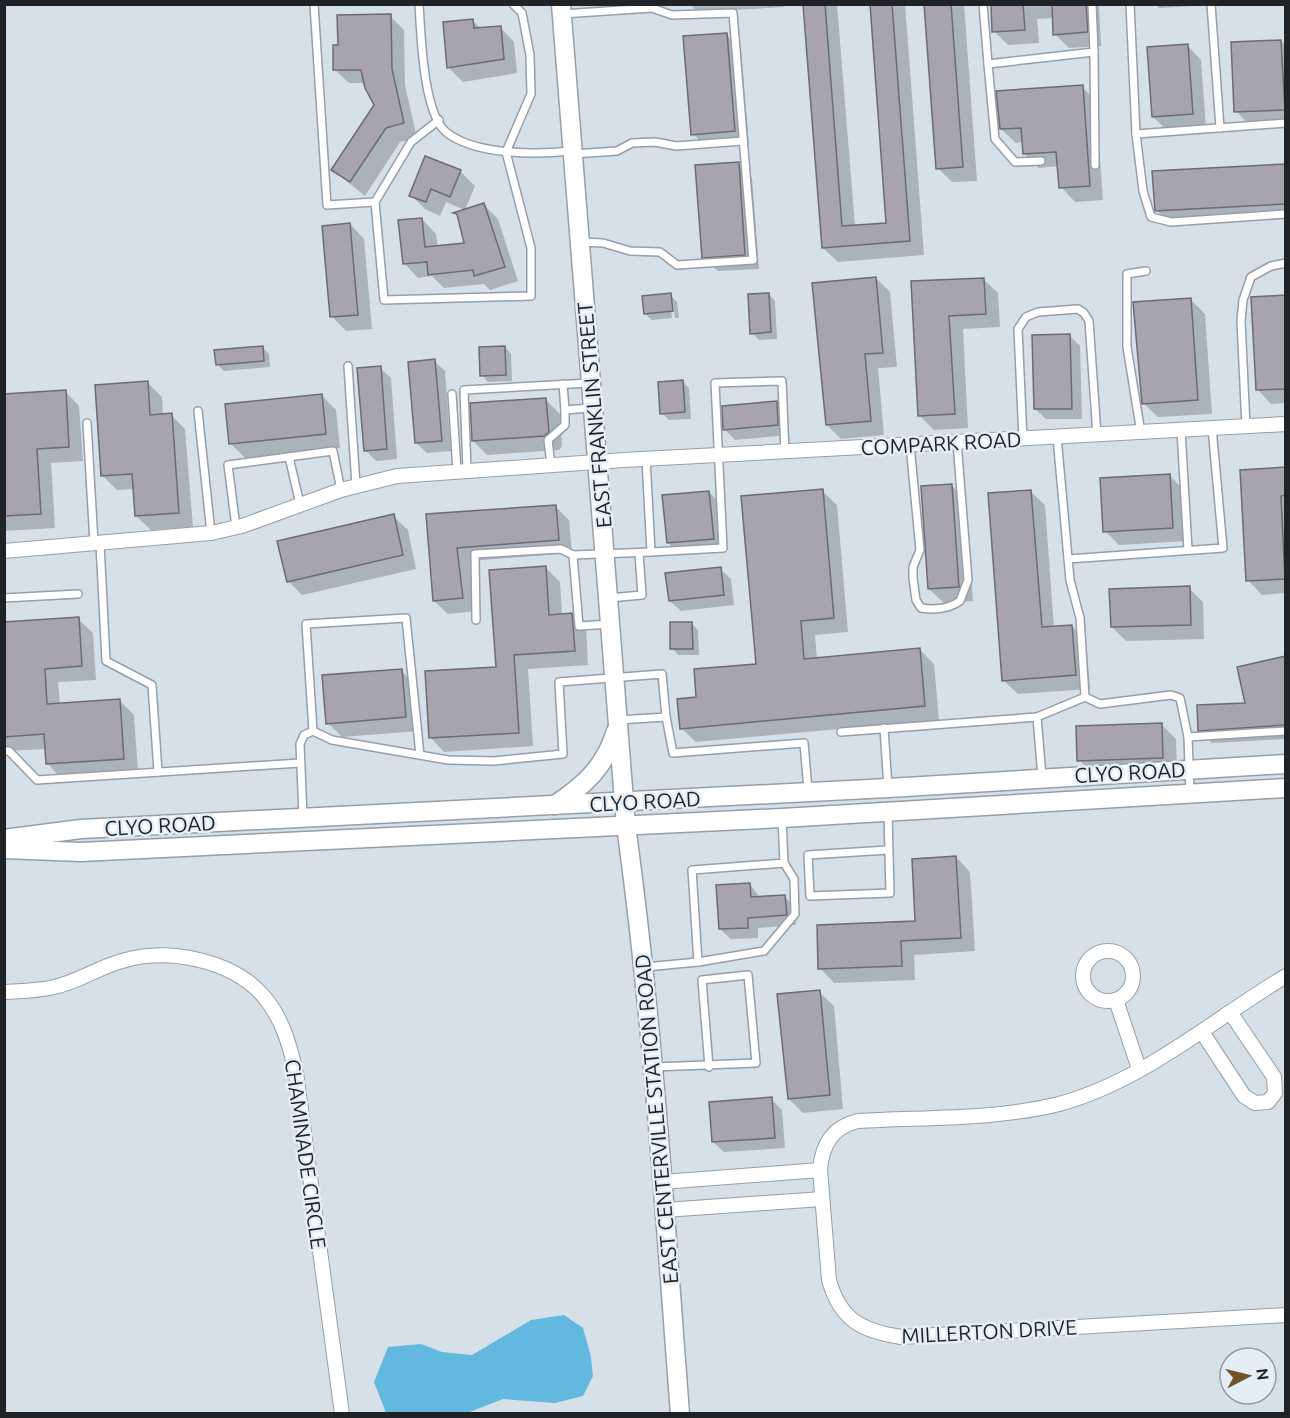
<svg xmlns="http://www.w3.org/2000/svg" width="1290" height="1418" viewBox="0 0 1290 1418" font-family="Ubuntu,sans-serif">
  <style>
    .water { fill: #63b8e0 }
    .shadow { fill: #0003 }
    .building { fill: #a7a4ae; stroke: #6d6a73; stroke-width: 1.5 }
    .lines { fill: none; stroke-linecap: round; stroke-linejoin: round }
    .service-casing { stroke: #969fa7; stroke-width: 10 }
    .minor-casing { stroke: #969fa7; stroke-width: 16 }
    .tertiary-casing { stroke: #969fa7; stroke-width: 21 }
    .service { stroke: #fff; stroke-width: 7 }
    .minor { stroke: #fff; stroke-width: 14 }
    .tertiary { stroke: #fff; stroke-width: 18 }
    .labels { text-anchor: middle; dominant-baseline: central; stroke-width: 5; stroke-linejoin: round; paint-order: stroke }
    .street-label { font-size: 21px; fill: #1f2326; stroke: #e4eef6 }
  </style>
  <rect width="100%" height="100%" fill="#d6e0e9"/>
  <path class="water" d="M564,1315L583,1328L591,1357L593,1376L583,1396L555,1403L503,1399L467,1413H386L374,1382L388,1347L421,1344L442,1352L472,1355L531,1320Z"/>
  <g class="shadow">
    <path d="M690,4H784V7L698,12Z"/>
    <path d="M804,4H837L855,226L888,224L871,4H905L924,255L838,262L823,248Z"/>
    <path d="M926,4H964L977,181L952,182L938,168Z"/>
    <path d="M992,4H1099L1101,46L1069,48L1055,34L1054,18L1037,19L1039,43L1008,45L994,31Z"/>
    <path d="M1155,4H1195V6L1159,8Z"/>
    <path d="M390,16L404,30L405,85L417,138L400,142L365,196L333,170L376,105L366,83H349L334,69Z"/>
    <path d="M472,20L481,29L500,27L514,42L517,73L463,82L449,68L444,23Z"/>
    <path d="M726,34L741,49L749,145L707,148L693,134Z"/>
    <path d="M1281,41L1286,46V124L1250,126L1236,111Z"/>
    <path d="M1187,45L1201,60L1206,128L1168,131L1153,117Z"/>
    <path d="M1082,87L1096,101L1103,200L1075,202L1061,187L1059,166L1039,168L1024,153L1023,142L1016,143L1001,129Z"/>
    <path d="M738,164L752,178L759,269L718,271L703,257Z"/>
    <path d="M1286,166V218L1171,224L1156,210Z"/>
    <path d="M460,171L475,186L465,210L446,202L440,216L425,209L411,195Z"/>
    <path d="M484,205L498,219L518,281L490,290L484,284L444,288L432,276L418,278L404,263L422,219L436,234L438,248L466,245L456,214Z"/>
    <path d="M350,224L364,239L372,329L346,331L332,317Z"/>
    <path d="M876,278L890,292L897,367L878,368L884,435L841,439L827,425Z"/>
    <path d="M983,279L998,293L1000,327L963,329L968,428L934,430L919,415L912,283Z"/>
    <path d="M769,294L775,301L777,339L759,340L752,333Z"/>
    <path d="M670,295L677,302L679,318H675L673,300H670L672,318L652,320L645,314Z"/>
    <path d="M1286,297V403L1271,404L1257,389Z"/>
    <path d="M1190,299L1205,314L1212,414L1158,417L1143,403Z"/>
    <path d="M1070,336L1080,346L1082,419H1046L1035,409Z"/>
    <path d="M262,347L269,354L270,367L224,371L217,364Z"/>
    <path d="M505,347L511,354L512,381L488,382L482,375Z"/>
    <path d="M434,361L445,371L451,451L427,453L416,443Z"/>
    <path d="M380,368L391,378L397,459L376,461L365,450Z"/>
    <path d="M147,382L162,397L163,415H171L185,429L193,527L151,530L136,516L134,489L117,490L103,476Z"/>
    <path d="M683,382L689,388L691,419L669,420L662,413Z"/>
    <path d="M65,391L79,406L83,461L51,463L55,528L4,531V395Z"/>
    <path d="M321,395L336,410L340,448L245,458L230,443Z"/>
    <path d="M545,399L560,414L562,446L559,450L487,455L473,441Z"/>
    <path d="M777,402L787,413L788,435L735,440L724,429Z"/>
    <path d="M1286,469V593L1262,595L1248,580Z"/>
    <path d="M1170,476L1184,490L1187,541L1119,545L1105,531Z"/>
    <path d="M951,485L966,500L973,601L944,603L929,589Z"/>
    <path d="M822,491L837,505L848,632L815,635L817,659L920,650L934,664L939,720L696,742L681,728L698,698L758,665Z"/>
    <path d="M1030,491L1045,505L1054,628L1072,626L1086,641L1090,689L1018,694L1003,680Z"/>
    <path d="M709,492L720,503L724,549L679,553L668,543Z"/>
    <path d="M556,507L569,520L572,553L470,561L476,611L448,614L434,601L428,516Z"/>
    <path d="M393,516L408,530L416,569L302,595L288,581Z"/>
    <path d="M545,567L560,582L562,615H572L586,629L588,665L528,669L533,746L444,752L430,737L498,668Z"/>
    <path d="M720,569L731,579L734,605L681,611L670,601Z"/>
    <path d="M1189,588L1203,602L1204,639L1126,641L1112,627Z"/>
    <path d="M78,619L93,633L96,680L58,682L60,704L120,701L134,715L138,773L61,778L47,763L46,749L4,751V623Z"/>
    <path d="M692,624L698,630L699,655H678L672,648Z"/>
    <path d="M1286,657V739L1212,743L1199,730L1247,705Z"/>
    <path d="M401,670L415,685L419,731L342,737L328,723Z"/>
    <path d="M1162,725L1176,739L1177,772L1093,774L1079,760Z"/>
    <path d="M956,857L970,872L975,951L914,955L915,980L834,983L820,968L917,923Z"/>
    <path d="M750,884L760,898L785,897L795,907L796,925L758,928V938L731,939L720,929Z"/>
    <path d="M819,992L834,1006L843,1109L803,1113L789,1099Z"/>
    <path d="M771,1099L782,1110L785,1148L724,1152L713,1142Z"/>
  </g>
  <g class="building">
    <path d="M803,4H825L842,226L886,223L870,4H892L910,241L822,248Z"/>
    <path d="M924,4H951L963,167L936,169Z"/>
    <path d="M991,4H1023L1025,30L992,32Z"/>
    <path d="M1052,4H1086L1088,32L1053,35Z"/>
    <path d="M391,14L392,69L404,123L386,128L350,182L331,170L374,105L365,88L361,70H333V45H338L337,15Z"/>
    <path d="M473,19L474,28L501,26L504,59L447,68L443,22Z"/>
    <path d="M727,33L735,131L691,135L683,36Z"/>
    <path d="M1281,40L1285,110L1234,112L1231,42Z"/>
    <path d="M1188,44L1193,114L1152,117L1147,47Z"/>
    <path d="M1083,85L1090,186L1059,188L1056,152L1023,154L1021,128L1000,129L996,91Z"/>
    <path d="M425,156L461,170L450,197L431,189L426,202L409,196Z"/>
    <path d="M739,162L745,255L702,258L695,165Z"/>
    <path d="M1286,164V204L1155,211L1152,171Z"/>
    <path d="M484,203L505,267L474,276L473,270L428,275L427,262L403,264L398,220L422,218L425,247L464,243L457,214L453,213Z"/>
    <path d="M350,223L358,315L330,317L322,226Z"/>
    <path d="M876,277L883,353L865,354L871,421L826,425L812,283Z"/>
    <path d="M984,278L986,314L949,316L955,414L918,416L911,281Z"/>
    <path d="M671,293L673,311L644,314L642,296Z"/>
    <path d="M769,293L771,332L750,334L748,294Z"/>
    <path d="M1286,295V389L1256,390L1251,297Z"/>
    <path d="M1191,298L1198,400L1142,404L1133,302Z"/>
    <path d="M1070,334L1072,409H1034L1032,335Z"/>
    <path d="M263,346L264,361L216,365L214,350Z"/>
    <path d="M505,346L506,375L480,376L479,347Z"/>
    <path d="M435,359L442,441L415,443L408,362Z"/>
    <path d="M381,366L387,449L364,451L357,368Z"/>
    <path d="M683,380L685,412L660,414L658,382Z"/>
    <path d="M148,381L150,415L172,413L179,513L135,516L132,474L101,476L95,385Z"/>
    <path d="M66,390L69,447L37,449L41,514L4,516V394Z"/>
    <path d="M322,394L326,434L229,444L225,404Z"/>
    <path d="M546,398L549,432L544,436L472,441L470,403Z"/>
    <path d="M777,401L778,425L723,430L722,406Z"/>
    <path d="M1286,467V495L1281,496L1285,579L1246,581L1240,470Z"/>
    <path d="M1170,474L1173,528L1103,532L1100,478Z"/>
    <path d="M952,484L959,587L928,589L921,486Z"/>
    <path d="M823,489L834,618L801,621L804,659L920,648L925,706L680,729L677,699L696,697L694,669L756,664L741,496Z"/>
    <path d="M1031,490L1042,627L1072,625L1076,675L1002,681L988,493Z"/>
    <path d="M709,491L714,539L667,543L662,495Z"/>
    <path d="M556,505L559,540L457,548L463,598L433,601L426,514Z"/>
    <path d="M394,514L403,555L287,582L277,541Z"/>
    <path d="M546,566L549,615L572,613L575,651L514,655L519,733L429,738L425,671L496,667L489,570Z"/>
    <path d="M721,567L724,595L669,601L665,573Z"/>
    <path d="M1190,586L1191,625L1111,627L1109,589Z"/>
    <path d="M79,617L82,666L45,669L47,704L120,699L124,759L46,764L44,734L4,737V622Z"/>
    <path d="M670,622H692L693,649H670Z"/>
    <path d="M1286,656V725L1198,731L1197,705L1245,703L1237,667Z"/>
    <path d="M402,669L406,717L326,724L322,675Z"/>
    <path d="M1162,723L1163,758L1077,761L1076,726Z"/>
    <path d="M956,856L961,938L901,941L902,966L818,969L817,925L915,921L912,859Z"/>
    <path d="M750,883L751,897L785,895L787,915L748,918V928L719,929L716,885Z"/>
    <path d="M820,990L830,1095L788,1099L777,994Z"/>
    <path d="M772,1097L775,1138L712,1142L709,1102Z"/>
  </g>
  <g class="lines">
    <defs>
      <g id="service">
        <path d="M314,4L327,205L375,202"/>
        <path d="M419,4C421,34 423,113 446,132C474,155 537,155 570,151"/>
        <path d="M983,4L988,64L1094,52L1092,4"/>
        <path d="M1130,4L1136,134L1286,123"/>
        <path d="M1211,4L1220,128"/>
        <path d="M562,14L652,8L672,15L733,13L753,260L677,265L660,252L630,251L603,243L581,242"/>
        <path d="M1094,52L1095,165"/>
        <path d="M988,64L995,139L1015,162L1041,161"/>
        <path d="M439,120L411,142L375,202L384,300L531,296V248L506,152L531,94L530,55L522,13L513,4"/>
        <path d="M1136,134L1143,191L1151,217L1171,222L1286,214"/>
        <path d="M574,154L617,151L632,143L655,142L676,146L743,141"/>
        <path d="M348,366L356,485"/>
        <path d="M563,384L565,410"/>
        <path d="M452,394L457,471"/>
        <path d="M198,411L211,533"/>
        <path d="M87,423L94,543"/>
        <path d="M1246,427L1241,321L1243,300L1251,277L1271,266L1286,263"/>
        <path d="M1181,430L1188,550"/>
        <path d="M1141,433L1127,347V274L1146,271"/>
        <path d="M1023,439L1018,329L1026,317L1038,312L1078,309L1084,313L1089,321L1097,435"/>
        <path d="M910,445L920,550L913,567V578L916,600L921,608C935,610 949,609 960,601L968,580L957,442"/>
        <path d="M289,457L300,504"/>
        <path d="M551,465L548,440L565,425V410L590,408"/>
        <path d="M467,470L464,390L589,383"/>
        <path d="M236,527L228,465L333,451L341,490"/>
        <path d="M100,544L106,661L152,685L158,772"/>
        <path d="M651,552L723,548L715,383L782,381L785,452"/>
        <path d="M573,555L579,626L610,624"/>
        <path d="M1068,559L1223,548L1212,428"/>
        <path d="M4,598L78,594"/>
        <path d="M609,598L642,595L639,553"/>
        <path d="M476,620L475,554L561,549L573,555L651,552L646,459"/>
        <path d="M1085,697L1100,704L1171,695L1180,698L1188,737L1190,793"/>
        <path d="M666,717L673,753L804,743L808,790"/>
        <path d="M884,728L888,788"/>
        <path d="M313,731L306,624L406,618L420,755"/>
        <path d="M841,732L1037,717"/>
        <path d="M1188,737L1286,731"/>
        <path d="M4,751H9L37,780L300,763"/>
        <path d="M1042,777L1037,717L1085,697L1080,618L1070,580L1057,437"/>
        <path d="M888,813L890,893L810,896L808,855L888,850"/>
        <path d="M303,816L300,744L304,735L313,731L332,740L448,760L494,761L563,754L559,682L662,674L666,717L618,720"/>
        <path d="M698,962L764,951L795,914L794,879L784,863"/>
        <path d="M645,967L698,962L692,870L784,863L782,818"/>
        <path d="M654,1067L756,1063L748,975L702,980L709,1067"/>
      </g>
      <g id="minor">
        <path d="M4,551L211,533L242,526L341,490L397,476L624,460L1286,424"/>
        <circle cx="1108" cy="976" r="25"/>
        <path d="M1286,976C1212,1020 1144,1081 1059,1104C995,1120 924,1117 858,1121C832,1127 822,1145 820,1170L829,1280C840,1320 862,1331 901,1337L1286,1315"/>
        <path d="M4,992C21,991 38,991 54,987C78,982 99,967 122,961C168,947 234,960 265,998C283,1020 290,1046 296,1073L342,1414"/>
        <path d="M1116,1000L1139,1069"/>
        <path d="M1202,1032L1244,1096L1255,1103L1268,1102L1275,1093L1274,1077L1230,1012"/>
        <path d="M662,1182L820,1170"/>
        <path d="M665,1210L822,1199"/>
      </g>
      <g id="tertiary">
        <path d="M561,4L626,826C653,1021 665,1218 680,1414"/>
        <path d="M555,805C585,785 605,767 616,731"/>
        <path d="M4,839L81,829L888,788L1286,764"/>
        <path d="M4,849L81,852L782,818L1286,788"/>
      </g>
    </defs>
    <use href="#service" class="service-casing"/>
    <use href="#minor" class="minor-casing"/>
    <use href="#tertiary" class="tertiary-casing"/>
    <use href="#service" class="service"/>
    <use href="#minor" class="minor"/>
    <use href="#tertiary" class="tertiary"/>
  </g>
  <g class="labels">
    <g class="street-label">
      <text transform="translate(594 415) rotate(-95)">EAST FRANKLIN STREET</text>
      <text transform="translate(941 443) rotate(-3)">COMPARK ROAD</text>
      <text transform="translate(1130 772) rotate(-3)">CLYO ROAD</text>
      <text transform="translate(645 801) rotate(-3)">CLYO ROAD</text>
      <text transform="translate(160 825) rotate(-3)">CLYO ROAD</text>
      <text transform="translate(656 1119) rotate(-95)">EAST CENTERVILLE STATION ROAD</text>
      <text transform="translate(306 1154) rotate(82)">CHAMINADE CIRCLE</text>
      <text transform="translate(989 1331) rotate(-3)">MILLERTON DRIVE</text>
    </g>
  </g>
  <rect width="1290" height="1418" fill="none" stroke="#1f2326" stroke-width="12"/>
  <g transform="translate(1248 1376) rotate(83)"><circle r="28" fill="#e4eef6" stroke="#959da3" stroke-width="1.5"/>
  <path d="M0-4.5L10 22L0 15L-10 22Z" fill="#6e5426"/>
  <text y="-9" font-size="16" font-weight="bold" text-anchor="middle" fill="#1f2326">N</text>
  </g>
</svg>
